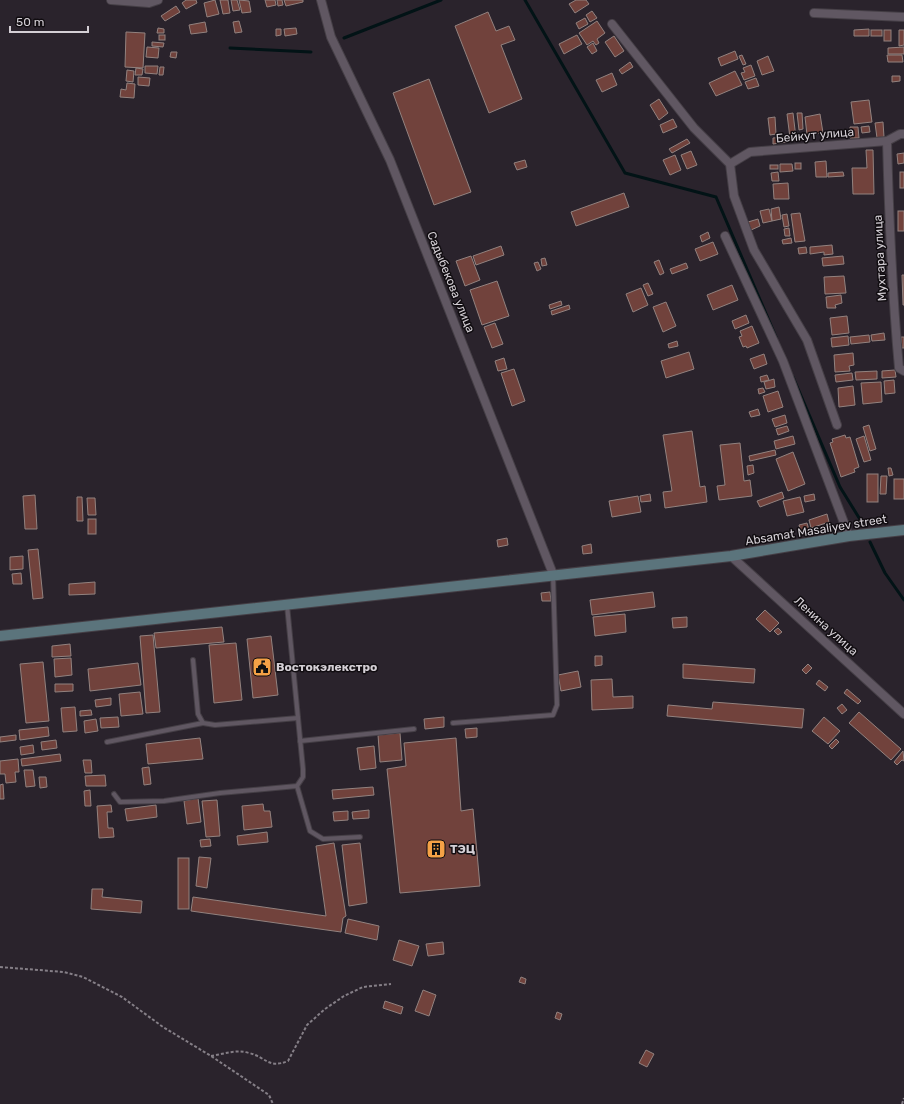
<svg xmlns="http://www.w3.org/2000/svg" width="904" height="1104" viewBox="0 0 904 1104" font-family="Rubik,sans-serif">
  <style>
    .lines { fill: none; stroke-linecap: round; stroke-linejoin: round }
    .stream { stroke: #021316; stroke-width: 3 }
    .building { fill: #71423c; stroke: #92827f }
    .lane-casing { stroke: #453f46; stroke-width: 6 }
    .street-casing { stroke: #453f46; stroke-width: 10 }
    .secondary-casing { stroke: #453f46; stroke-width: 12 }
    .path { stroke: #857f87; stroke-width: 2; stroke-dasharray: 3 2; stroke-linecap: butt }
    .lane { stroke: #605762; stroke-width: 4 }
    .street { stroke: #605762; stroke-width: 8 }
    .secondary { stroke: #5b747c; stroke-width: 10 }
    .labels { text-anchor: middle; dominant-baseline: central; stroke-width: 3; stroke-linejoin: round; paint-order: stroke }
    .street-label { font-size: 12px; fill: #d4cfd5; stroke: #110d11 }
    .poi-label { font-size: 12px; font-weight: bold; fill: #d4cfd5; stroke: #110d11; text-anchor: start }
  </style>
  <rect width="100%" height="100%" fill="#2a232c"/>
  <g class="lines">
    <g class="stream">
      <path d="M525,0L625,173L716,197L776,337"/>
      <path d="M344,38L441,0"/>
      <path d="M230,48L311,52"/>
      <path d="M793,377L840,487L861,521"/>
      <path d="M870,542L885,573L904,600"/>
    </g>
  </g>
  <g class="building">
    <path d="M186,0H196L197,3L186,9L182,3Z"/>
    <path d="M215,0L219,14L207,17L204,3Z"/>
    <path d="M220,0H228L230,13L223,14Z"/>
    <path d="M231,0H237L240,10L233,11Z"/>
    <path d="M239,0L249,1L251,12L242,13Z"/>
    <path d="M265,0H275L276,5L267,7Z"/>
    <path d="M277,0H282L283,5L278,6Z"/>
    <path d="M284,0H303V2L286,6Z"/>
    <path d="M576,0H586L589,4L575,13L569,4Z"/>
    <path d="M176,6L180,12L165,21L161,16Z"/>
    <path d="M592,11L597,18L590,22L586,15Z"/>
    <path d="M488,12L496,31L509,26L515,40L501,45L522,99L489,113L455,26Z"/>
    <path d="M585,18L588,24L579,29L576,23Z"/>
    <path d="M239,21L242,32L235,33L233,22Z"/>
    <path d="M597,21L605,33L597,39L599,43L596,45L593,41L587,45L579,33Z"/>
    <path d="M205,22L207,32L191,34L189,25Z"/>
    <path d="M158,28L164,29V33H157Z"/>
    <path d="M296,28L297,34L285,36L284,29Z"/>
    <path d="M276,29H281V35L276,36Z"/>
    <path d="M869,29V36H854V30Z"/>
    <rect x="871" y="30" width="11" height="6"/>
    <rect x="884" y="30" width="7" height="11"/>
    <path d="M899,30H904V45L899,46Z"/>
    <path d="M126,32L145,33L143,68L125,67Z"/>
    <rect x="159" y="35" width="6" height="5"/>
    <path d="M577,35L582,44L564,54L559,44Z"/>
    <path d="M614,36L624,51L615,57L605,42Z"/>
    <path d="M152,42L164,43L163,47L152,46Z"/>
    <path d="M593,43L597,51L592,54L587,47Z"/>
    <path d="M147,47L159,48L158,58L146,57Z"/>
    <path d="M904,47V54H888V48Z"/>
    <path d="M735,51L738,59L721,66L718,58Z"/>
    <path d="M171,52H177L176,58L170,57Z"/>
    <path d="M742,55L746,64L743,65L739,56Z"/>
    <path d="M887,55H902L903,62H888Z"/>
    <path d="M768,56L774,71L762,75L757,61Z"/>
    <path d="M630,62L633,67L622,74L619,70Z"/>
    <path d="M751,65L755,76L744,80L741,73L745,72L743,68Z"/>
    <path d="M145,66H158L157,74L145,73Z"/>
    <path d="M160,67H164L163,75H159Z"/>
    <path d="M136,68L143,69L142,75H135Z"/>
    <path d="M127,70L134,71L133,82L126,81Z"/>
    <path d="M735,71L742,85L716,96L709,83Z"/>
    <path d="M612,73L617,85L602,92L596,80Z"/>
    <path d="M892,76H900V81L892,82Z"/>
    <path d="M138,77L150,78L149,86L138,85Z"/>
    <path d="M756,78L759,86L748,89L745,82Z"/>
    <path d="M429,79L471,192L434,205L393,93Z"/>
    <path d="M127,83L135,84L134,98L120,97L121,89L126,90Z"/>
    <path d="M659,99L668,113L659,120L650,105Z"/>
    <path d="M869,100L872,122L854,124L851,102Z"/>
    <path d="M793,113L796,138H790L787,114Z"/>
    <path d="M797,113H802L803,129L799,130Z"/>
    <path d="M820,114L823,133L807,135L805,117Z"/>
    <path d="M775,117L776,134L770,135L768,118Z"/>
    <path d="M673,119L677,127L663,133L660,125Z"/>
    <path d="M883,122L884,137L877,138L875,123Z"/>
    <path d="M869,126L870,132L862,133L861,127Z"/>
    <path d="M850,127H858L859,138H850Z"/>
    <path d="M786,137L787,142L773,144V138Z"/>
    <path d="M687,139L690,143L672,153L669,149Z"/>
    <path d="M866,150H873L874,194H853L852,168H867Z"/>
    <path d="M691,151L697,165L687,169L681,155Z"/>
    <path d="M904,153V163L898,164L897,154Z"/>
    <path d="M675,155L681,170L670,175L663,160Z"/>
    <path d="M525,160L527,167L517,170L514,163Z"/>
    <path d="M826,161L827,177H816L815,162Z"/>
    <rect x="795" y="163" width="6" height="6"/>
    <path d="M780,164H792L793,171L780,172Z"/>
    <rect x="770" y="165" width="8" height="4"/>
    <path d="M778,172L779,181H772L771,173Z"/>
    <path d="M843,172L844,176L828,177V173Z"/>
    <rect x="900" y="172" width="4" height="16"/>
    <path d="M788,183L789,199H774L773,184Z"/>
    <path d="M624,193L629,207L576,226L571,212Z"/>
    <path d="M779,207L781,219L772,221L771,209Z"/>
    <path d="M769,209L772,221L763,223L760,211Z"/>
    <rect x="898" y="211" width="6" height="20"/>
    <path d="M800,213L805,241L795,242L791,214Z"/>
    <path d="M787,214L789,226L784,227L782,215Z"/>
    <path d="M758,219L760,226L751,230L748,222Z"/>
    <path d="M789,228L790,236H785L784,229Z"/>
    <path d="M708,232L710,238L702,242L700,236Z"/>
    <path d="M791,238L792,243L783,244L782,240Z"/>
    <path d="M713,242L718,254L700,261L695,249Z"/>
    <path d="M832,245L833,254L824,255V252L810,254V247Z"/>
    <path d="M501,246L504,255L476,265L473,256Z"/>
    <path d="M806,247L807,253L799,254L798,248Z"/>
    <path d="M471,256L480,280L465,286L456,261Z"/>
    <path d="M843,256L844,264L823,266L822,258Z"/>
    <path d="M545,258L547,265L542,266L541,259Z"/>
    <path d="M659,260L664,273L660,275L654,262Z"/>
    <path d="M538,262L541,269L537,271L534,263Z"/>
    <path d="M686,263L688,268L672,274L670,269Z"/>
    <path d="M902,275H904V305H903Z"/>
    <path d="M844,276L846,293L825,294L824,277Z"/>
    <path d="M497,281L509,316L482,325L470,290Z"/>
    <path d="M648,283L653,294L648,296L643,285Z"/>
    <path d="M732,285L738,300L713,310L707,295Z"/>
    <path d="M641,288L648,305L633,312L626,294Z"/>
    <path d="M841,295L842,303L835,305L836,308H827L826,297Z"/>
    <path d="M561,301L562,305L550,309L549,305Z"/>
    <path d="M666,302L676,326L663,332L653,307Z"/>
    <path d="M569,305L570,309L552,315L551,311Z"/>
    <path d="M746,315L749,323L735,329L732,321Z"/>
    <path d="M847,316L849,333L832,335L830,318Z"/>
    <path d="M495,323L503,344L492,348L484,327Z"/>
    <path d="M752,326L759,343L747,348L746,346L743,347L739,337L742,336L740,331Z"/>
    <path d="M884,333L885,340L872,341L871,335Z"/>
    <path d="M869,335L870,342L851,344L850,337Z"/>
    <path d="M848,336L849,345L832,347L831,338Z"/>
    <path d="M901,337H904V348H902Z"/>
    <path d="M677,341L678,346L669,348L668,344Z"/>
    <path d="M689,352L694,369L666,378L661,361Z"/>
    <path d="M853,353L854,365L849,366L850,371L835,372L834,355Z"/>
    <path d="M764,354L767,364L754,369L750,359Z"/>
    <path d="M504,358L507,369L498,371L495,361Z"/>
    <path d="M514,369L525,401L512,406L501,373Z"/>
    <path d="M895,370L896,377L882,378V371Z"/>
    <path d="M877,371V379L856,380L855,372Z"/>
    <path d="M852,373L853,380L836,382L835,375Z"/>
    <path d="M767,375L769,380L761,382L760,377Z"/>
    <path d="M774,379L775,387L766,389L764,382Z"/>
    <path d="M894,380L895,393L885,394L884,381Z"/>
    <path d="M881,382L882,402L863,404L861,383Z"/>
    <path d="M853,386L855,405L839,407L838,388Z"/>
    <path d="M763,388L765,392L759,394L758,389Z"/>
    <path d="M778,391L783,407L768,412L763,396Z"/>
    <path d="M758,409L760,415L751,417L749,412Z"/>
    <path d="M785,415L787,423L775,427L772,419Z"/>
    <path d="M869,425L876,449L870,451L863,427Z"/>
    <path d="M787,426L789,431L778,435L776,429Z"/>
    <path d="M692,431L700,487L705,486L707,502L665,508L663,492L672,491L663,435Z"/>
    <path d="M845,435L846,438L850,437L859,467L854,469L855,472L841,477L830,443L833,442L832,439Z"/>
    <path d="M793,436L795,444L776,449L774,441Z"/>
    <path d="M864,436L871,460L864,462L856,439Z"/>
    <path d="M740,443L744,481L750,480L752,496L719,500L717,486L725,485L720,445Z"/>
    <path d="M775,450L776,455L750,461L749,456Z"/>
    <path d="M793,452L805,484L788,491L776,459Z"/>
    <path d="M753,465L754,473L748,475L747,466Z"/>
    <path d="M888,468H891L893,475L889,476Z"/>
    <rect x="867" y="474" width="11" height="28"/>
    <path d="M881,476H887L886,494H880Z"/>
    <rect x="894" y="479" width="10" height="20"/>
    <path d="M782,492L784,498L760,507L757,501Z"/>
    <path d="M650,494L651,501L641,502L640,496Z"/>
    <path d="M814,494L815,500L805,502L804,496Z"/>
    <path d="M35,495L37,529H25L23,496Z"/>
    <path d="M638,496L641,512L612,517L609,501Z"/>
    <path d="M77,497H82L83,521H77Z"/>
    <path d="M800,497L804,512L787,516L783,501Z"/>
    <path d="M87,498H95L96,515H88Z"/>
    <path d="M827,514L829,522L811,528L809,520Z"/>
    <rect x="88" y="519" width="8" height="15"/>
    <path d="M807,523L809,530L801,532L799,525Z"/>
    <path d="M507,538L508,545L498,547L497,540Z"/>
    <path d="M591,544L592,553L583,554L582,546Z"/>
    <path d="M38,549L43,598L33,599L28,550Z"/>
    <path d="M23,556V569L10,570V557Z"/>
    <path d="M21,573L22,584H13L12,574Z"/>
    <path d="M95,582V594L69,595V584Z"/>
    <path d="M550,592L551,601H542L541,593Z"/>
    <path d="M653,592L655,607L592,615L590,600Z"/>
    <path d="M765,610L779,623L770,632L756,619Z"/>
    <path d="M625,614L626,632L595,636L593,617Z"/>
    <path d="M687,617V627L673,628L672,618Z"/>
    <path d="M222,627L224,642L156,648L154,633Z"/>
    <path d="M778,628L782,632L778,635L774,631Z"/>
    <path d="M153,635L160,712L146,713L140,636Z"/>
    <path d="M271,636L278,695L253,698L247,639Z"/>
    <path d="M236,643L242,700L214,703L209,645Z"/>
    <path d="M70,644L71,656L52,657V646Z"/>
    <path d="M595,656H602V665L595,666Z"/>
    <path d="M71,658L72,675L55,677L54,659Z"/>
    <path d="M43,662L49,721L26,723L20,664Z"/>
    <path d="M138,663L141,685L90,691L88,669Z"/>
    <path d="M683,664L755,669L754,683L683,678Z"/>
    <path d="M808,664L812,668L806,674L802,670Z"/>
    <path d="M578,671L581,687L561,691L558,675Z"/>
    <path d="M612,679L613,697L633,696V708L592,710L591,680Z"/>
    <path d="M819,680L828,687L825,691L816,684Z"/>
    <path d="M55,684H73V691L55,692Z"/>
    <path d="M847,689L861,701L858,704L844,693Z"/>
    <path d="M140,692L143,714L121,716L119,694Z"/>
    <path d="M111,698V705L96,707L95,700Z"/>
    <path d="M713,702L804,709L802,728L667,716L668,705L712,709Z"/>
    <path d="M842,704L847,710L842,714L837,708Z"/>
    <path d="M75,707L77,731L63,732L61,708Z"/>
    <path d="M91,710L92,715L80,716V711Z"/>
    <path d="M859,712L901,749L891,760L849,723Z"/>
    <path d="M118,717L119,727L101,728L100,718Z"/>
    <path d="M444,717V727L425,729L424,719Z"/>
    <path d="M824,717L840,731L828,744L812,731Z"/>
    <path d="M96,719L98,731L85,733L84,721Z"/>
    <path d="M48,727L49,736L20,740L19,730Z"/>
    <path d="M477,728V737L466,738L465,729Z"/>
    <path d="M400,733L402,760L380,762L378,735Z"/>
    <path d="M16,735V740L0,742V737Z"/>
    <path d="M200,738L203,759L148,764L146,744Z"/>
    <path d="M456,738L461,811L473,809L480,886L400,893L387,769L406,766L404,743Z"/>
    <path d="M836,739L839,742L832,749L829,746Z"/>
    <path d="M56,740L57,748L42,750L41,742Z"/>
    <path d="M33,745L34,753L21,755L20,747Z"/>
    <path d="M374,746L376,768L360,770L357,748Z"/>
    <path d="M903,751L904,761L902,760L897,765L894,762Z"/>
    <path d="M60,754L61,761L22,766L21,759Z"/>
    <path d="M18,759L19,772H15L16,782L6,783L5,774H0V761Z"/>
    <path d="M83,760H91L92,773H85Z"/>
    <path d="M149,767L151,784L144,785L142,768Z"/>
    <path d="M24,770H33L35,786L26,787Z"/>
    <path d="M105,775L106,786H86L85,776Z"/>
    <path d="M39,777H46L47,787L40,788Z"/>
    <path d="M3,784L4,799H0V785Z"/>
    <path d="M373,787L374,795L333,799L332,790Z"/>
    <path d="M90,790L91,806H85L84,791Z"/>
    <path d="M198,798L201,822L187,824L184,801Z"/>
    <path d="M217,800L220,836L206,837L202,801Z"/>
    <path d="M263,804L264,811H270L272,827L244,830L242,806Z"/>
    <path d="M111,805L112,812H107L108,828H113L114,837L99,838L97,806Z"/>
    <path d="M156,805L157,817L127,821L125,809Z"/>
    <path d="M369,810V818L353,819L352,812Z"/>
    <path d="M348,811V820L334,821L333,812Z"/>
    <path d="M267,832L268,842L238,845L237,836Z"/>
    <path d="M210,839L211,846L201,847L200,840Z"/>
    <path d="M334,843L346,916L343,918L341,932L191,911L193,897L326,916L316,846Z"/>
    <path d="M360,843L367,903L349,906L342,845Z"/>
    <path d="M199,857L211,858L207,888L196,886Z"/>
    <rect x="178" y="858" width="11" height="51"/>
    <path d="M92,889H103L102,897L142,901L141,913L91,909Z"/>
    <path d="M348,919L379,926L377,940L345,933Z"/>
    <path d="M399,940L419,946L412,966L393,960Z"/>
    <path d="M443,942L444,954L428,956L426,944Z"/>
    <path d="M521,977L526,979L525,984L519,982Z"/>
    <path d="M423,990L436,995L429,1016L415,1011Z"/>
    <path d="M385,1001L403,1007L401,1014L383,1008Z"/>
    <path d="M557,1012L562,1014L560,1020L555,1018Z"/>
    <path d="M646,1050L654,1054L647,1067L639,1063Z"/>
  </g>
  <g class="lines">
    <defs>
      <g id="lane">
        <path d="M193,660L198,714L203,723L215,725L298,718"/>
        <path d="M453,723L553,715L557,705L553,575"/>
        <path d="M300,741L414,729"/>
        <path d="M107,742L203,723"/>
        <path d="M297,786L310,831L323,839L360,837"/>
        <path d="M114,794L120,802L164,801L220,793L297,786L303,777V769L287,605"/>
      </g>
      <g id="street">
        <path d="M111,0L149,3L158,0"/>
        <path d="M321,0L331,37L390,160L553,574"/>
        <path d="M814,13L904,17"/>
        <path d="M612,24L694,128L730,164L734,196L754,250L807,340L837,425"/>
        <path d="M887,141C889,217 892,292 899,368L904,371"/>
        <path d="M730,164L750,152L887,141L900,134H904"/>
        <path d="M725,236L783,361L849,536"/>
        <path d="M731,556L904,714"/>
      </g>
      <path id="secondary" d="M0,636L731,556L849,536L904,530"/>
    </defs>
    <use href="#lane" class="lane-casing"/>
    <use href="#street" class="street-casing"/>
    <use href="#secondary" class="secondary-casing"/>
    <g class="path">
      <path d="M0,967L64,972L83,977L122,997L163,1027L211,1056L269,1095L273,1104"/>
      <path d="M211,1056C224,1054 236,1049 249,1053C266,1057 268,1069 288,1061L307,1025L325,1009L344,996L363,987L391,984"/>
      <path d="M902,1104L904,1098"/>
    </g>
    <use href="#lane" class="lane"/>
    <use href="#street" class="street"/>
    <use href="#secondary" class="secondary"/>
  </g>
  <defs>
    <symbol id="civic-square" viewBox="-11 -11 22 22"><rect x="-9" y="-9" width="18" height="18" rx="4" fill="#f5a246" stroke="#110d11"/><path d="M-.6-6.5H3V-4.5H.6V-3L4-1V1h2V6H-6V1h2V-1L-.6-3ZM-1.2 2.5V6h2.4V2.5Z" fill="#111"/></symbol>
    <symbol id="building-square" viewBox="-11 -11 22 22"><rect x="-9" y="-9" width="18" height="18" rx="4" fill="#f5a246" stroke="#110d11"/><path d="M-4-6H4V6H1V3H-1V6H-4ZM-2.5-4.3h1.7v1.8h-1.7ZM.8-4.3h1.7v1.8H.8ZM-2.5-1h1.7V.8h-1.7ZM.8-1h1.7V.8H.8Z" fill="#111"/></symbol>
  </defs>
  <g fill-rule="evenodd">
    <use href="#civic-square" x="251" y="656" width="22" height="22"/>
    <use href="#building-square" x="425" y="838" width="22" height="22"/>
  </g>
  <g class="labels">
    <g class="street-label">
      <text transform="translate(815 135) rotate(-5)">Бейкут улица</text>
      <text transform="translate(880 258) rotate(-93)">Мухтара улица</text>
      <text transform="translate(451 282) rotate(68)">Садыбекова улица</text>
      <text transform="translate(816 530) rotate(-9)">Absamat Masaliyev street</text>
      <text transform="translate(826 626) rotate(42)">Ленина улица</text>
    </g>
    <g class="poi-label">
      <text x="276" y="667">Востокэлекстро</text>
      <text x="450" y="849">ТЭЦ</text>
    </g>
  </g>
  <path d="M10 26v6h78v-6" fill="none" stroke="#d4cfd5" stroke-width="2"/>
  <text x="16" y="26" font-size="12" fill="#d4cfd5" stroke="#110d11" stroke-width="3" paint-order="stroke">50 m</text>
</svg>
